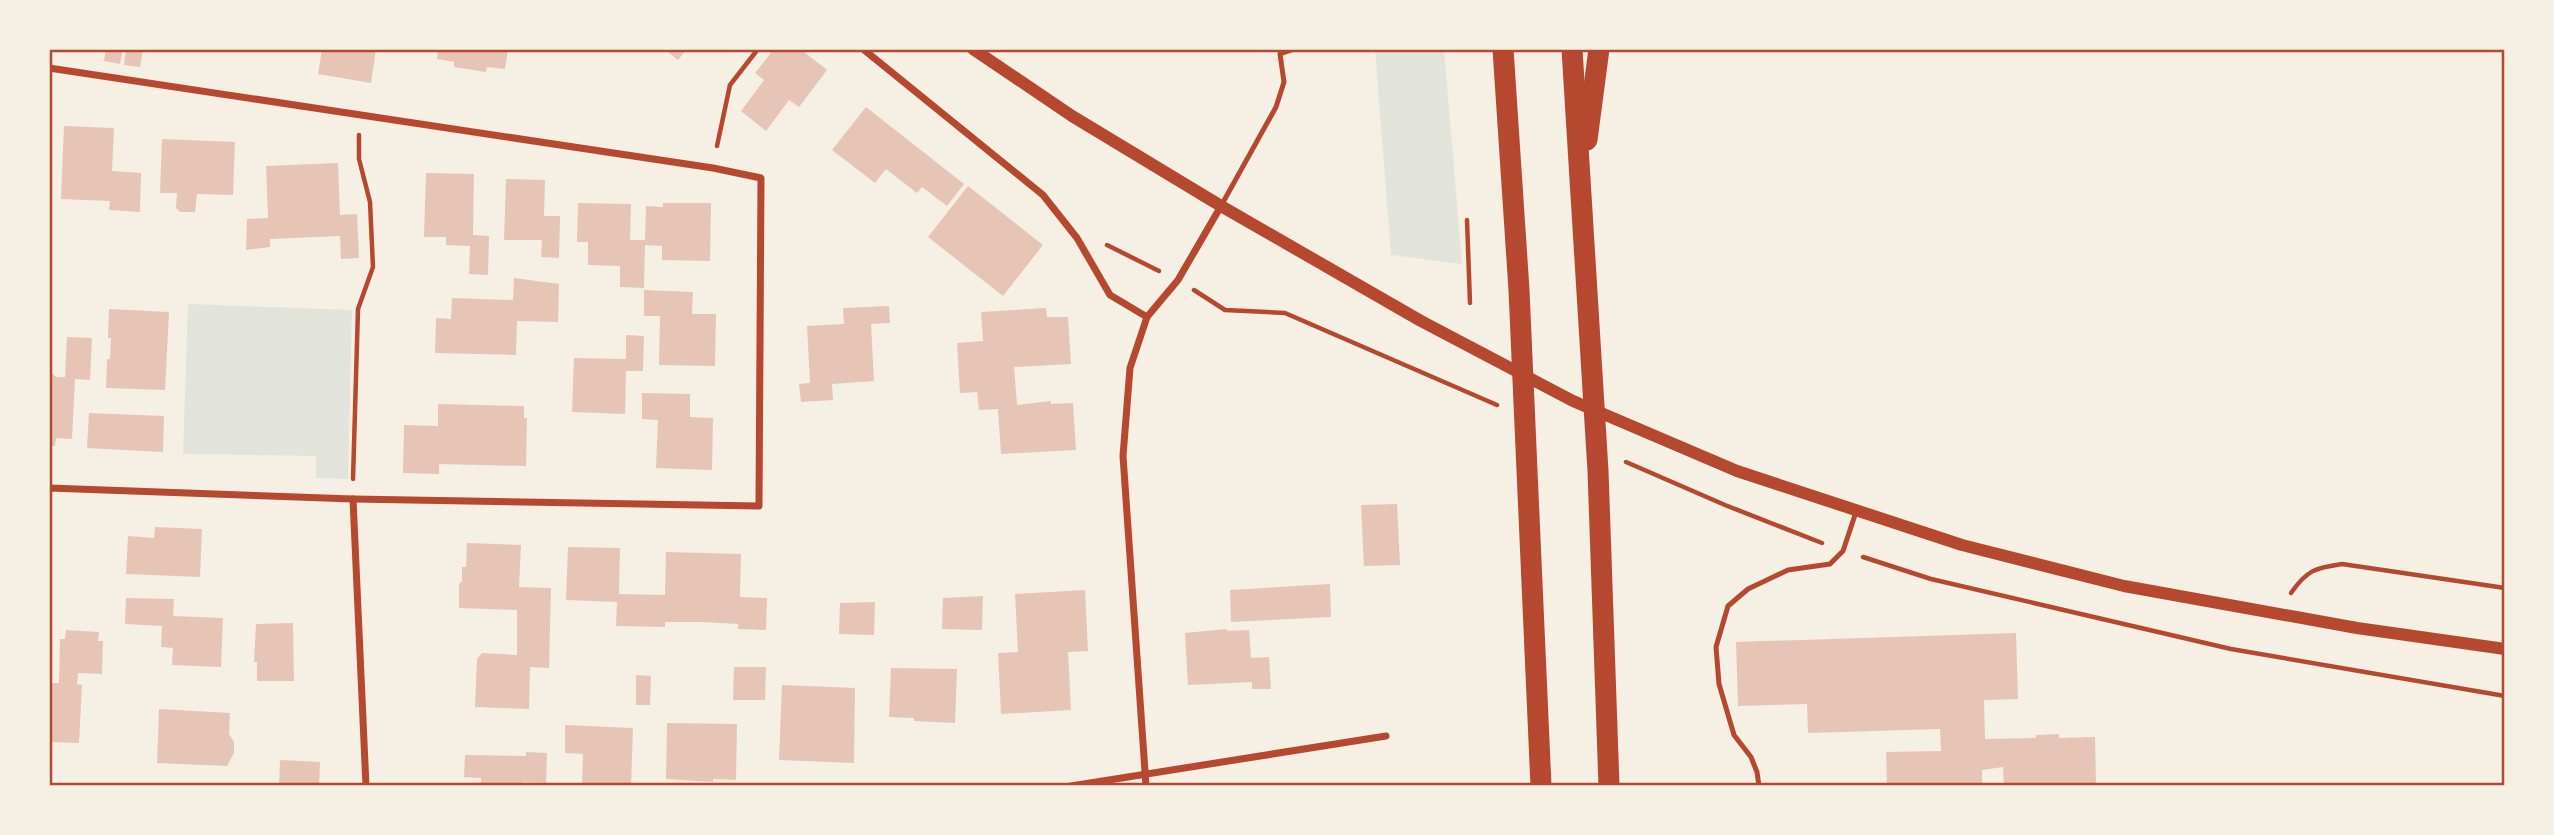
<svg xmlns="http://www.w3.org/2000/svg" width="2554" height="835" viewBox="0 0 2554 835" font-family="'Playfair Display',serif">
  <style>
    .green { fill: #e2e4dc }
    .building { fill: #e6c5b7 }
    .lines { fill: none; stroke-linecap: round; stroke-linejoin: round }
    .path { stroke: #b5482f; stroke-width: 4.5 }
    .service { stroke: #b5482f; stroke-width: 5 }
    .minor { stroke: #b5482f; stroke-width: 7 }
    .tertiary { stroke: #b5482f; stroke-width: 12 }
    .motorway { stroke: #b5482f; stroke-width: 21 }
    .neatline { fill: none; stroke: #b5482f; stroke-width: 2.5 }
  </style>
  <rect width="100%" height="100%" fill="#f6efe4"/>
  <g class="green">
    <path d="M1375,49H1444L1462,264L1391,255Z"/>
    <path d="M188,304L352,310L348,479L316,478V456L183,454Z"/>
  </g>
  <g class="building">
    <path d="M106,49H123L120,64L104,61Z"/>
    <path d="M126,49H143L140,67L124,65Z"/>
    <path d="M322,49H376L371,83L318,74Z"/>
    <path d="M438,49H508L505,69L487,67L486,72L454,67V62L437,59Z"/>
    <path d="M664,49H687L678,60Z"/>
    <path d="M774,49H804L803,51L827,70L799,107L789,100L766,131L741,111L764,80L755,73Z"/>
    <path d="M866,107L964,184L947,206L922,187L917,193L886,169L875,183L832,150Z"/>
    <path d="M64,126L114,128L112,171L141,173L140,212L109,210L110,201L61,199Z"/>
    <path d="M162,139L235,142L233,195L197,194L195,212H180L176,208L177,193H160Z"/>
    <path d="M338,163L340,215L357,214L359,258L341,259L340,236L270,239V247L246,250L247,219L268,218L266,166Z"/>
    <path d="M426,173L474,174L473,235L489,236L488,275L469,274L470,246L446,245V237H424Z"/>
    <path d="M506,179L545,180L544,216H560L559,258L541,257L542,240H504Z"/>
    <path d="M968,186L1043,245L1003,296L928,237Z"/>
    <path d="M578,203L631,204L630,240H645L646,206L663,207V203H711L710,261L662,260V246L645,245L644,288L620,287V266L588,265V242H577Z"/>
    <path d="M514,278L559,284L558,322L517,321L516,355L435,353L436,318L451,319L452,298L513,300Z"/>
    <path d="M644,290L693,292L692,314H716L715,366L659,365L660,316H644Z"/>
    <path d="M889,306L890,323L871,324L874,381L832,384L833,400L801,402L799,384L810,383L807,326L844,324L843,308Z"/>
    <path d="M1046,308L1047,317H1068L1071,364L1014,367L1017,405L1051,401V404L1073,403L1076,450L1001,454L998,409L979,410L977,392L960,393L957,343L983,341L981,312Z"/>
    <path d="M109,309L169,312L165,390L106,388L107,359H110L111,338H108Z"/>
    <path d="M626,335L644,336L643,371H626L625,414L572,412L574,358L626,359Z"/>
    <path d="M67,337L92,338L90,380L75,379L72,439L56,438L55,446H49V370L56,377H65Z"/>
    <path d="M642,393L690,394V417L713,418L712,470L656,468L658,420L642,419Z"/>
    <path d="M438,404L524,406V418H527L526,466L439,464V474L403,473L404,425L438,426Z"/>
    <path d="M89,413L164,416L163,452L87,448Z"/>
    <path d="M1397,504L1400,565L1364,566L1361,505Z"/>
    <path d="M155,527L202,529L200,577L126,574L128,536L154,538Z"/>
    <path d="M467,543L521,545L519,587L551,588L549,668L530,667L529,709L475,707L477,659L482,653L517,655V610L459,608V584L462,581V567H466Z"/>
    <path d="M568,547L620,548L619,594L665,595L666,552L741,554L740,597L767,598L766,630L738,629V624L702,622H665V627L616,626L617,602L566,600Z"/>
    <path d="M1330,584L1331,617L1231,622L1230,590Z"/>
    <path d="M1085,590L1088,651L1068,652L1071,710L1001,714L998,653L1018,652L1015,594Z"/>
    <path d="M983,596L982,630L942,629L943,598Z"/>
    <path d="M126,598L174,599L173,616L223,618L221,667L172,665L173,648L161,647L162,626L125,624Z"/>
    <path d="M875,602L874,635L839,634L840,603Z"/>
    <path d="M293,623L294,681H257V662H254L256,624Z"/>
    <path d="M1227,629V631L1249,630L1251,658L1269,657L1271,689H1252V682L1188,685L1185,633Z"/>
    <path d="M66,630L99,632L98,641H103L102,674L78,673L77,684L82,685L79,743L49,742V683H59L60,639H65Z"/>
    <path d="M2016,633L2018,699L1984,700L1985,739L2036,738V735L2059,734V738L2095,737L2096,786H2004L2003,767L1982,770V786H1887L1886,752L1941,751L1940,729L1808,733L1807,704L1738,706L1736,642Z"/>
    <path d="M734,667H766L765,700H733Z"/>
    <path d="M891,668L957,669L955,723L914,721V718L889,717Z"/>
    <path d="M636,675L651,676L650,705H636Z"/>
    <path d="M782,685L855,688L854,763L779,760Z"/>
    <path d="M159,709L230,713L229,734L234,742V753L227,766L157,763Z"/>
    <path d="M667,723L737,724L736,780L713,779V782L666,779Z"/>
    <path d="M565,725L633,728L631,786H582L583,754L565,753Z"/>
    <path d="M526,752L547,753L546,783L523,782V786H481V778L464,777L465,755L526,756Z"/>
    <path d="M280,760L320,762L319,786H279Z"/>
  </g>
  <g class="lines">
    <g class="path">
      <path d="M717,146L730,85L758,49"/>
      <path d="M1467,220L1470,303"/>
      <path d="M1107,245L1159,271"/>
      <path d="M1194,290L1225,310L1285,313L1497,405"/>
      <path d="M1626,462L1725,505L1822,543"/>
      <path d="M353,479L358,309L373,267L370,202L359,159V135"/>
      <path d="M1863,557L1931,579L2231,649L2505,696"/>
      <path d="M2291,593C2307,570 2315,568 2342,564L2505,588"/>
    </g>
    <g class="service">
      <path d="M1221,206L1276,107L1284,82L1280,54L1294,49"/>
      <path d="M1759,786L1757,772L1751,757L1734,735L1719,684L1716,647L1728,606L1748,589L1788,570L1830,564L1843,551L1856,512"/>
    </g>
    <g class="minor">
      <path d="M863,49L1043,195L1077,238L1110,295L1147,317"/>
      <path d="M49,68L713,168L761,178L759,506L353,499L49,488"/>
      <path d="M353,499L366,786"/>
      <path d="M1071,786L1386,736"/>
      <path d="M1146,786L1123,456L1130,368L1147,317L1178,280L1221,206"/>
    </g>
    <path class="tertiary" d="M973,49L1072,116L1221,206L1421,321L1573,401L1737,471L1962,545L2124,586L2357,628L2505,649"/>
    <g class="motorway">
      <path d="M1503,49L1519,290L1541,786"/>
      <path d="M1572,49L1598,471L1609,786"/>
      <path d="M1587,140L1599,49"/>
    </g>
  </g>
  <rect width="2554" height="835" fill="none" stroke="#f6efe4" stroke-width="102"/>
  <rect x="51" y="51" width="2452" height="733" class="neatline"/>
</svg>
